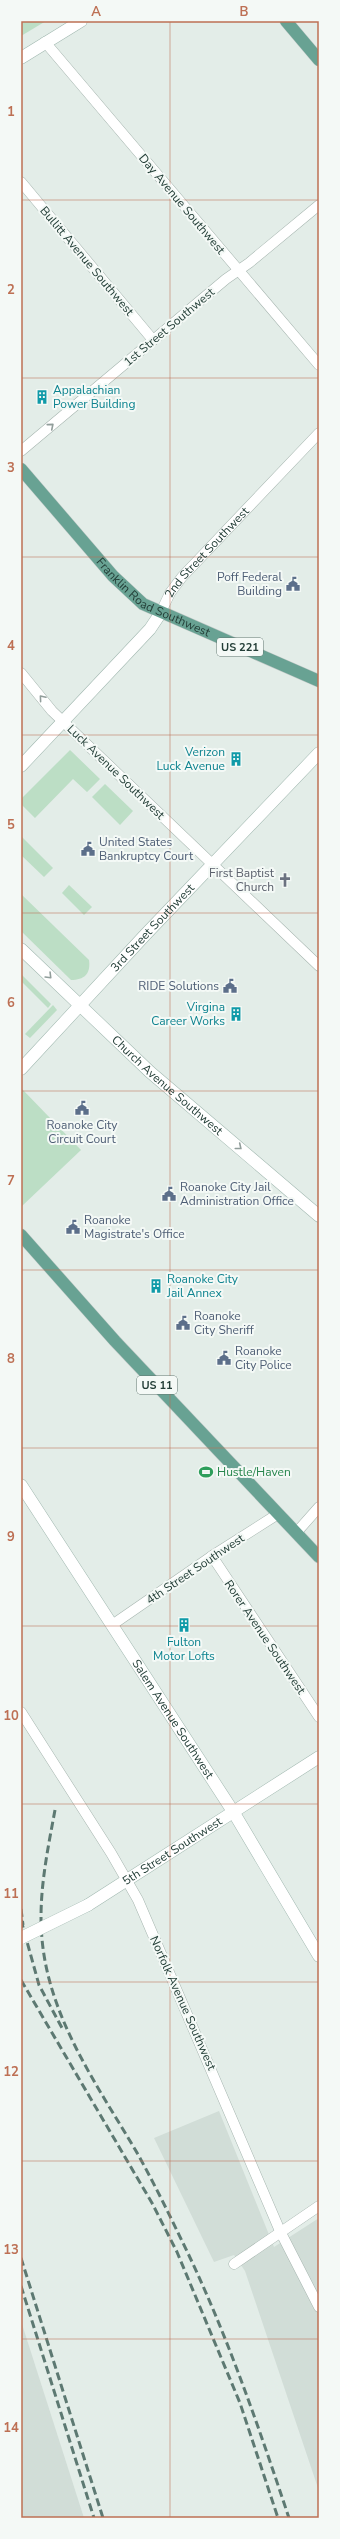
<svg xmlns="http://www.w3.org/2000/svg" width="340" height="2539" viewBox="0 0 340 2539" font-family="'Nunito Sans',sans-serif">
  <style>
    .built { fill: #d1ddd7 }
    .green { fill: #bcdec5 }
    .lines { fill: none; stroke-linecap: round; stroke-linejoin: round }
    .street-casing { stroke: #a6b5af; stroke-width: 11 }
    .secondary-casing { stroke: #a1b8b0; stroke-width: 13 }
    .primary-casing { stroke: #c1c9c7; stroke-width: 13 }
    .street { stroke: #fff; stroke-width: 10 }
    .secondary { stroke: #fff; stroke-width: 12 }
    .primary { stroke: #68a293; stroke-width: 12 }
    .rail { stroke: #5d7972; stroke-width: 3; stroke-dasharray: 8 4; stroke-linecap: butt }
    .secondary-bridge-casing { stroke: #a1b8b0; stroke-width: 13; stroke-linecap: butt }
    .secondary-bridge { stroke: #fff; stroke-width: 12 }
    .oneway { stroke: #919e9b }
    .grid { fill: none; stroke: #bd7054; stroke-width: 1; stroke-opacity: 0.55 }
    .labels { text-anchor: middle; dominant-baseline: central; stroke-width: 4; stroke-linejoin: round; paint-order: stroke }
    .shield { fill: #f4f9f6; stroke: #627670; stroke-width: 1 }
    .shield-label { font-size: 11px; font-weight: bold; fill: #233e37 }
    .street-label { font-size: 12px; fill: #233e37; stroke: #f4f9f6 }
    .culture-label { font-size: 12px; fill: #0d838f; stroke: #f4f9f6; text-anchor: start }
    .service-label { font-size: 12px; fill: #4e5e75; stroke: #f4f9f6; text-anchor: start }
    .worship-label { font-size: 12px; fill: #5b616d; stroke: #f4f9f6; text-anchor: end }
    .leisure-label { font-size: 12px; fill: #27864d; stroke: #f4f9f6; text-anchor: start }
    .neatline { fill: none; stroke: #bd7054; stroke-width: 1.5 }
    .grid-label { font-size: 13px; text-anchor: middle; font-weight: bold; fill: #bd7054 }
  </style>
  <rect width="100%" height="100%" fill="#e3ede8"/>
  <g class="built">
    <path d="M219,2111L274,2247L319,2218V2491L245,2271L234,2255L214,2262L154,2138Z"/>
    <path d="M21,2321L84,2518H21Z"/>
  </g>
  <g class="green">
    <path d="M21,21H46L21,36Z"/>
    <path d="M70,750L100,779L87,792L73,779L35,818L21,804V799Z"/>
    <path d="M105,784L133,811L120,825L92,797Z"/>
    <path d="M21,836L53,868L44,877L21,855Z"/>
    <path d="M69,885L92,907L84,915L62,893Z"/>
    <path d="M21,894L89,960C91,974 84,980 71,980L21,931Z"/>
    <path d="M21,974L51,1004L48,1008L21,981Z"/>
    <path d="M53,1005L57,1010L30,1038L25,1034Z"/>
    <path d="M22,1089L81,1150L22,1206L21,1205Z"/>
  </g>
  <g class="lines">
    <defs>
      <g id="street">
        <path d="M45,42L319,365"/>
        <path d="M21,182L153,340"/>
        <path d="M21,451L226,279L249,263L319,205"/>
        <path id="s1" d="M160,614L170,593L182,577L319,433"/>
        <path d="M21,673L52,711L319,966"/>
        <path d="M296,1533L319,1507"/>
        <path d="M212,1556L319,1717"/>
        <path d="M112,1625L212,1556L278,1514"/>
        <path d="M21,1712L111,1853L138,1900L280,2231L319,2307"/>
        <path d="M234,2264L319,2206"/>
      </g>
      <g id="secondary">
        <path d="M21,58L81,21"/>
        <path d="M21,766L150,629L160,614"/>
        <path id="s2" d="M21,949L150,1072L319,1216"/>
        <path id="s3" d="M21,1069L145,935L319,753"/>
        <path id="s4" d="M21,1485L234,1813L319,1956"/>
        <path id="s5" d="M88,1905L319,1757"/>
      </g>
      <g id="primary">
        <path d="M286,21L319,60"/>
        <path id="s6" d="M21,469L113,576L143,604L319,681"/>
        <path d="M21,1235L115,1341L319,1557"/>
      </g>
    </defs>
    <use href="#street" class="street-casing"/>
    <use href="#secondary" class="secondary-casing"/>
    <use href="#primary" class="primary-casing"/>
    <use href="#street" class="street"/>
    <use href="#secondary" class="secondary"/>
    <use href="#primary" class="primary"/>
    <g class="rail">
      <path d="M55,1810C47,1853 38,1896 42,1939C49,2018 97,2085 136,2151C153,2181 168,2212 183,2243C226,2331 258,2425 289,2518"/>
      <path d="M21,1909L23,1925"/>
      <path d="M21,1920L39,1985L62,2028"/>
      <path d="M21,1980L152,2203L177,2252L240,2403L278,2518"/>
      <path d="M21,2258L103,2518"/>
      <path d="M21,2286L94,2518"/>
    </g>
    <defs>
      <path id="secondary-bridge" d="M21,1938L88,1905"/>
    </defs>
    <use href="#secondary-bridge" class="secondary-bridge-casing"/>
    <use href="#secondary-bridge" class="secondary-bridge"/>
  </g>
  <defs><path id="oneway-chevron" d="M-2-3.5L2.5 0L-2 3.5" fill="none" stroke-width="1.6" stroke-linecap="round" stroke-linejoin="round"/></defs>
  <g class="oneway">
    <use href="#oneway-chevron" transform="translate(51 426) rotate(-40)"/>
    <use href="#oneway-chevron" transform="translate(42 698) rotate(-130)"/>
    <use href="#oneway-chevron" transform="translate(49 976) rotate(45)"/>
    <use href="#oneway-chevron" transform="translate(239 1147) rotate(39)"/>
  </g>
  <path class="grid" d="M170,21V2518M21,200H319M21,378H319M21,557H319M21,735H319M21,913H319M21,1091H319M21,1270H319M21,1448H319M21,1626H319M21,1804H319M21,1982H319M21,2161H319M21,2339H319"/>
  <defs>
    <symbol id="building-bare" viewBox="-9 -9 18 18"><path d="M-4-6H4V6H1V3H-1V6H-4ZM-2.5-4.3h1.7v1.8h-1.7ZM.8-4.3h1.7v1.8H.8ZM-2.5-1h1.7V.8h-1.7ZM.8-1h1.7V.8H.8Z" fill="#0f9aa8" stroke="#f4f9f6" stroke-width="2.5" paint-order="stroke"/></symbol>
    <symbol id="civic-bare" viewBox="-9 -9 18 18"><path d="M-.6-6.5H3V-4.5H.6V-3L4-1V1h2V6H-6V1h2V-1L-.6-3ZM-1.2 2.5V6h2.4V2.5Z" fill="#5c6f8a" stroke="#f4f9f6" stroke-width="2.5" paint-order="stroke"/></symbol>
    <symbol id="church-bare" viewBox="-9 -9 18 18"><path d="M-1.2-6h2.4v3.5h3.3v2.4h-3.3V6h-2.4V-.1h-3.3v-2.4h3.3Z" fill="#6b7280" stroke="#f4f9f6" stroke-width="2.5" paint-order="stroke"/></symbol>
    <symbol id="stadium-bare" viewBox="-9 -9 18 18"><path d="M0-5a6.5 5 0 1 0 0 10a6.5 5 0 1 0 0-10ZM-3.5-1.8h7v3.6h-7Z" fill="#2e9e5b" stroke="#f4f9f6" stroke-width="2.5" paint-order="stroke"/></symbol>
  </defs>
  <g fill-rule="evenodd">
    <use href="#building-bare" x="32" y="387" width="20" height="20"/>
    <use href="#civic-bare" x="283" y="574" width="20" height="20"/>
    <use href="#building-bare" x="226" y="749" width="20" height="20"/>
    <use href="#civic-bare" x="78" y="839" width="20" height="20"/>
    <use href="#church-bare" x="275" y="870" width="20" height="20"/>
    <use href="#civic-bare" x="220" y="976" width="20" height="20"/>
    <use href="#building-bare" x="226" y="1004" width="20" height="20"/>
    <use href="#civic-bare" x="72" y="1098" width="20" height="20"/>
    <use href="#civic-bare" x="159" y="1184" width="20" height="20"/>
    <use href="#civic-bare" x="63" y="1217" width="20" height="20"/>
    <use href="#building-bare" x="146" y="1276" width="20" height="20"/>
    <use href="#civic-bare" x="173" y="1313" width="20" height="20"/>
    <use href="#civic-bare" x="214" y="1348" width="20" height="20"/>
    <use href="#stadium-bare" x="196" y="1462" width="20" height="20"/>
    <use href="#building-bare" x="174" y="1615" width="20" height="20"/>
  </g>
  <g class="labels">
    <g class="shield">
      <rect x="217" y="638" width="46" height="18" rx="3"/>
      <rect x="137" y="1376" width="40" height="18" rx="3"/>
    </g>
    <g class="shield-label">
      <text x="240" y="647">US 221</text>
      <text x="157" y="1385">US 11</text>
    </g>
    <g class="street-label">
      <text transform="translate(182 204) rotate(50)">Day Avenue Southwest</text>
      <text transform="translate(87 261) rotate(50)">Bullitt Avenue Southwest</text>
      <text transform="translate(169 327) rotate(-40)">1st Street Southwest</text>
      <text stroke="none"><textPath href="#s1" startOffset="78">2nd Street Southwest</textPath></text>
      <text stroke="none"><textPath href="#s6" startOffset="187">Franklin Road Southwest</textPath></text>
      <text transform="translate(116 772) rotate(44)">Luck Avenue Southwest</text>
      <text stroke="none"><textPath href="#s3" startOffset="193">3rd Street Southwest</textPath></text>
      <text stroke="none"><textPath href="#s2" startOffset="200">Church Avenue Southwest</textPath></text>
      <text transform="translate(195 1569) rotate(-34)">4th Street Southwest</text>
      <text transform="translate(265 1637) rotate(56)">Rorer Avenue Southwest</text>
      <text stroke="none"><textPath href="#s4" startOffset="279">Salem Avenue Southwest</textPath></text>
      <text stroke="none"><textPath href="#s5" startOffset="100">5th Street Southwest</textPath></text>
      <text transform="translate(183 2003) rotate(66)">Norfolk Avenue Southwest</text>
    </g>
    <g class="culture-label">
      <text x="53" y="390">Appalachian<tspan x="53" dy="14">Power Building</tspan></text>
      <text x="225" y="752" text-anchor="end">Verizon<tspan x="225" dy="14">Luck Avenue</tspan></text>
      <text x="225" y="1007" text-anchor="end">Virgina<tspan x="225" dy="14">Career Works</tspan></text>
      <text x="167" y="1279">Roanoke City<tspan x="167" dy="14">Jail Annex</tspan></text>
      <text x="184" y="1642" text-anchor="middle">Fulton<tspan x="184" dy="14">Motor Lofts</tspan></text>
    </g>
    <g class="service-label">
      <text x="282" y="577" text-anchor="end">Poff Federal<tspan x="282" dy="14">Building</tspan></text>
      <text x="99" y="842">United States<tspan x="99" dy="14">Bankruptcy Court</tspan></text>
      <text x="219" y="986" text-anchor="end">RIDE Solutions</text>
      <text x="82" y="1125" text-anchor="middle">Roanoke City<tspan x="82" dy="14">Circuit Court</tspan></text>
      <text x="180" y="1187">Roanoke City Jail<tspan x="180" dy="14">Administration Office</tspan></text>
      <text x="84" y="1220">Roanoke<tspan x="84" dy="14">Magistrate's Office</tspan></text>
      <text x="194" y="1316">Roanoke<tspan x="194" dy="14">City Sheriff</tspan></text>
      <text x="235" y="1351">Roanoke<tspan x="235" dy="14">City Police</tspan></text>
    </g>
    <g class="worship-label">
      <text x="274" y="873">First Baptist<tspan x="274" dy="14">Church</tspan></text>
    </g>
    <g class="leisure-label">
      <text x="217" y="1472">Hustle/Haven</text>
    </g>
  </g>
  <rect width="340" height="2539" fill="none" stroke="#f4f9f6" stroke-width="44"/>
  <rect x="22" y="22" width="296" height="2495" class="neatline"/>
  <g class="grid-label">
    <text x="96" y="16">A</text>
    <text x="244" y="16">B</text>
    <text x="11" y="116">1</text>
    <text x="11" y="294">2</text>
    <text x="11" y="472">3</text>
    <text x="11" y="650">4</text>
    <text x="11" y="829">5</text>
    <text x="11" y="1007">6</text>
    <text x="11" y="1185">7</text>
    <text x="11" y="1363">8</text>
    <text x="11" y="1541">9</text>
    <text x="11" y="1720">10</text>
    <text x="11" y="1898">11</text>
    <text x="11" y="2076">12</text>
    <text x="11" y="2254">13</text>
    <text x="11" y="2432">14</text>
  </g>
</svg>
